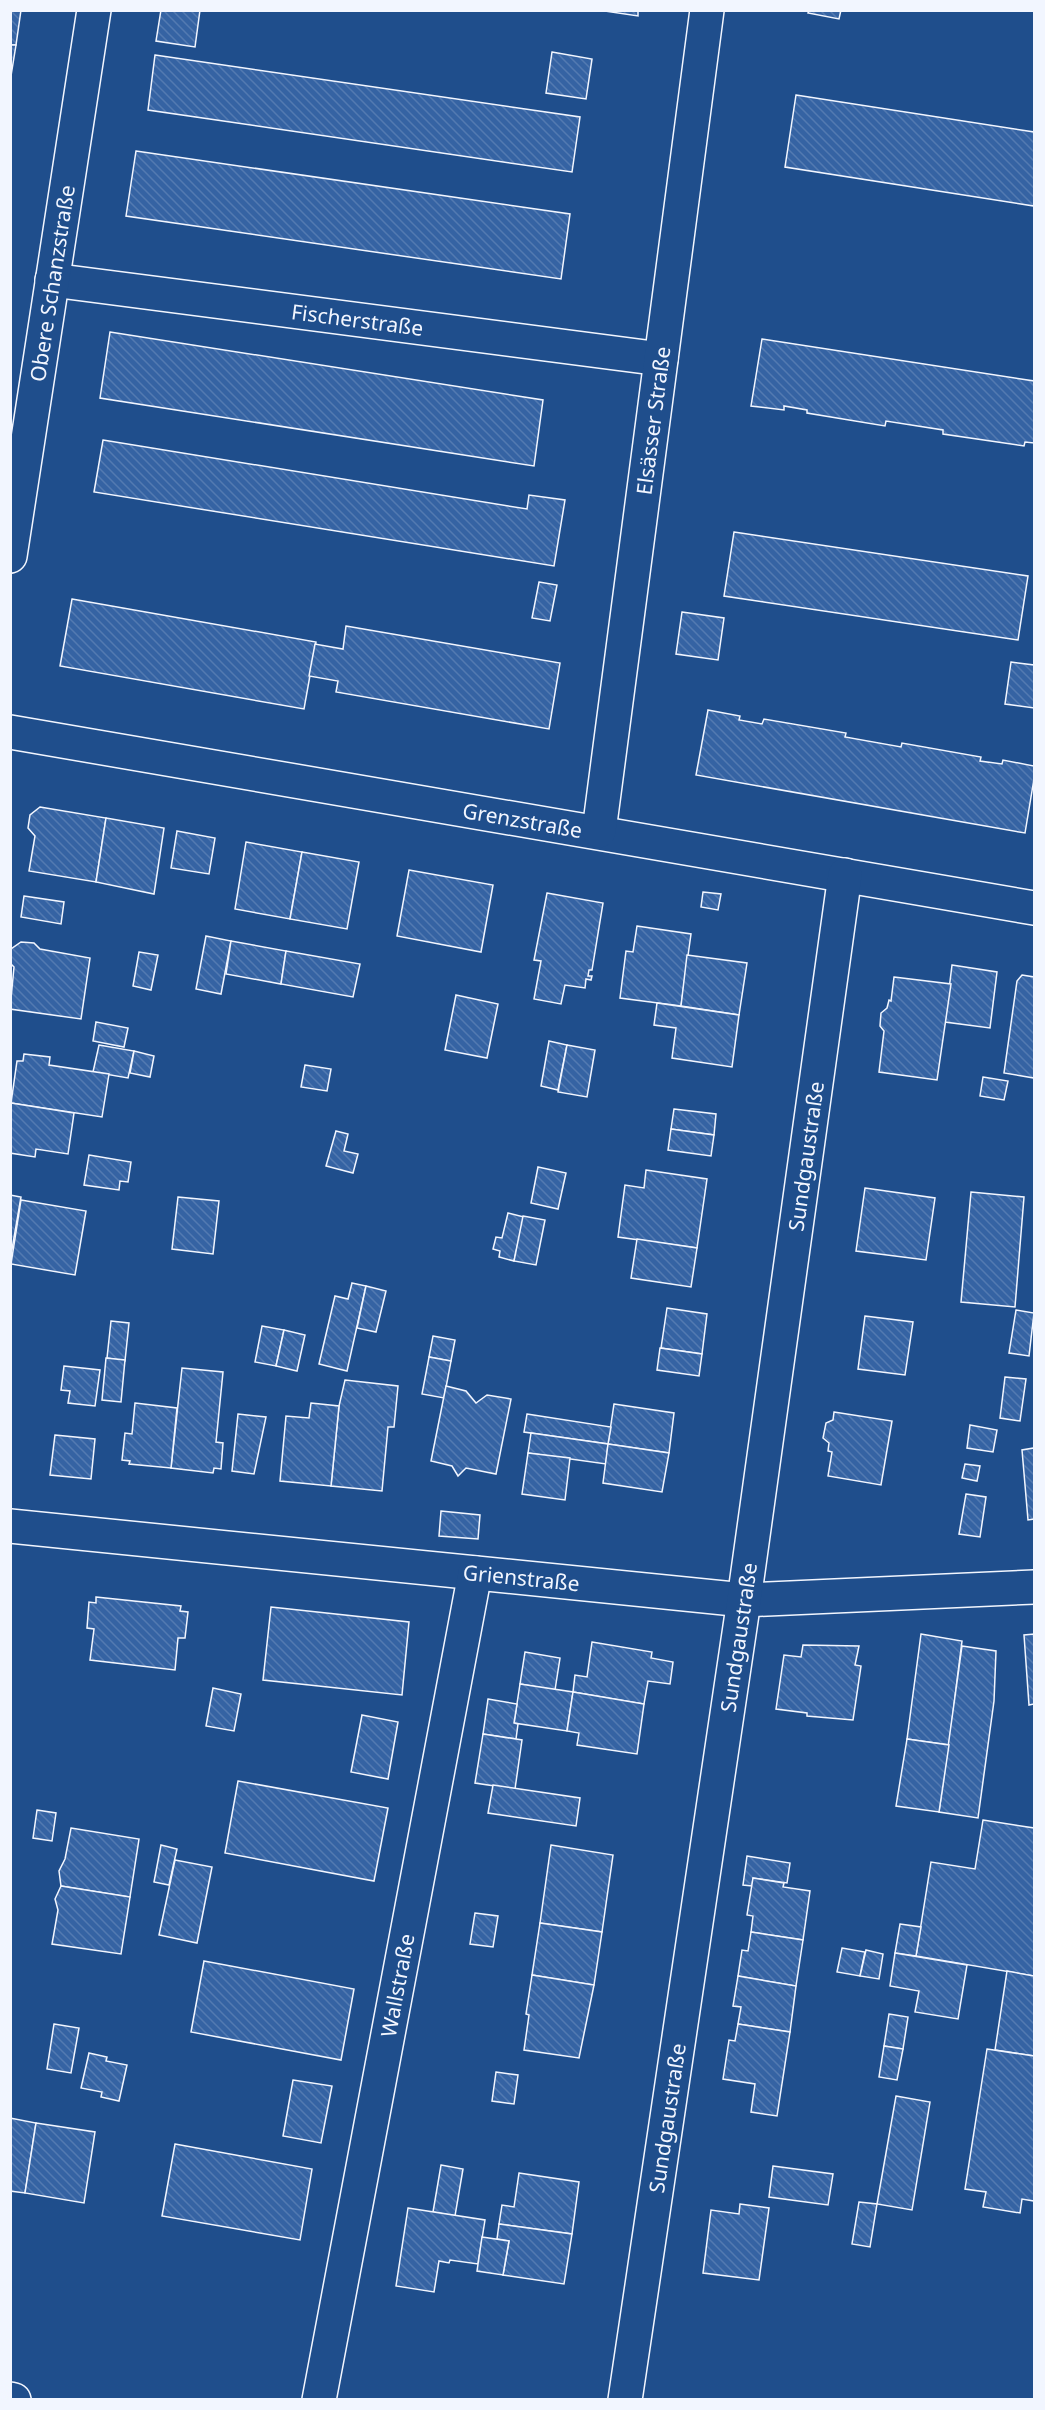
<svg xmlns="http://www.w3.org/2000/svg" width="1045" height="2410" viewBox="0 0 1045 2410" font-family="'Noto Sans',sans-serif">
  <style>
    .building { fill: url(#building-back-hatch); stroke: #f2f6ff; stroke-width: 1.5 }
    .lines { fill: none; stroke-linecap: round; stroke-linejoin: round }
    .minor-casing { stroke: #f2f6ff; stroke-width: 36 }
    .minor { stroke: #1f4e8c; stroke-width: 33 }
    .labels { text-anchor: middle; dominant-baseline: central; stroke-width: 4.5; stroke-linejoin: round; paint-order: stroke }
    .street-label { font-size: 21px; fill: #f2f6ff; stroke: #1f4e8c }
  </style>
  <defs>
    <pattern id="building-back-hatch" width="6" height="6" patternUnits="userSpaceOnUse" patternTransform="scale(1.5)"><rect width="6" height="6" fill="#3563a3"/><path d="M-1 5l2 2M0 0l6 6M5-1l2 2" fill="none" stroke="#537ab1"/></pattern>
  </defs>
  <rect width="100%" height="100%" fill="#1f4e8c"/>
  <g class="building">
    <path d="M10,10H21L16,45H10Z"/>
    <path d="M161,10H200L195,47L156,41Z"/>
    <path d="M598,10H638V16Z"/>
    <path d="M809,10H841L839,19L808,13Z"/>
    <path d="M10,45H16L10,82Z"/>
    <path d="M552,52L592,59L586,99L546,93Z"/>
    <path d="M155,55L580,117L572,172L148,110Z"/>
    <path d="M796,95L1034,132V206L785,167Z"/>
    <path d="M136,151L570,214L561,279L126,216Z"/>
    <path d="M110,332L543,400L534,466L100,398Z"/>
    <path d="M762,339L1034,381V443L1025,442L1024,446L943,434V430L886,421L885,426L807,413V410L784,406V410L751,406Z"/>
    <path d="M103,440L527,509L529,495L565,500L554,566L94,492Z"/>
    <path d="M734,532L1028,576L1018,640L724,596Z"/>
    <path d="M539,582L557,585L550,621L532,618Z"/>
    <path d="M72,599L316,642L304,709L60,666Z"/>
    <path d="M682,612L724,618L718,660L676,654Z"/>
    <path d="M346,626L560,663L549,729L336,692L338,681L309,676L315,644L343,649Z"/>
    <path d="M1011,662L1034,665V708L1005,704Z"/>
    <path d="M708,710L740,716L739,720L762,724L764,719L846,733L845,737L901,747L902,743L981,757L980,761L1002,764L1003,760L1034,766V779L1025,833L696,775Z"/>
    <path d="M40,807L106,818L96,882L29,871L35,836L28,828L30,815Z"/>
    <path d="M106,818L164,828L154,894L96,882Z"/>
    <path d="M177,831L215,838L209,874L171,868Z"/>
    <path d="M246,842L302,852L290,919L235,909Z"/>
    <path d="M302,852L359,862L347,929L290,919Z"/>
    <path d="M409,870L493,885L481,952L397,936Z"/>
    <path d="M703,892L721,894L718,910L701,907Z"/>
    <path d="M547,893L603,903L592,970H589L588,976H592L591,980L586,979L585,988L565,985L561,1004L534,999L541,961L534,960Z"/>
    <path d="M24,896L64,902L61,924L21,917Z"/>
    <path d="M637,926L691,934L681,1006L620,998L626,951L633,952Z"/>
    <path d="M206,936L231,941L221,994L196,989Z"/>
    <path d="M231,941L286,951L281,984L226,974Z"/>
    <path d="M21,942L34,943L40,949L90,958L81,1019L10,1009L14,967L10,963L11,949Z"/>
    <path d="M286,951L360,964L353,997L281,984Z"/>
    <path d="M139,952L158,955L151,990L133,986Z"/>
    <path d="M687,955L747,963L739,1015L681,1006Z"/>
    <path d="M952,965L997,972L990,1028L945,1022Z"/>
    <path d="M1022,975L1034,977V1078L1004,1073L1017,981Z"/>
    <path d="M894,977L951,984L937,1080L879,1072L884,1031L880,1026L881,1013L887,1008L889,1000L891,1001Z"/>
    <path d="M456,995L498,1004L487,1058L445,1050Z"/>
    <path d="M657,1003L739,1015L732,1067L672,1058L676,1028L654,1025Z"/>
    <path d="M96,1022L128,1028L124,1047L93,1041Z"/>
    <path d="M549,1041L567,1045L558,1090L541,1086Z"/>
    <path d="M99,1045L134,1051L128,1078L93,1072Z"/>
    <path d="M567,1045L595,1050L587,1097L558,1092Z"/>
    <path d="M134,1051L154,1056L150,1077L130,1073Z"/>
    <path d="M24,1054L50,1057L49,1065L109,1074L102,1117L11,1103L17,1061H23Z"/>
    <path d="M305,1065L331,1069L327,1091L301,1087Z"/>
    <path d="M983,1077L1008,1081L1004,1100L980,1096Z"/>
    <path d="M11,1103L74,1113L68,1154L36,1149L35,1157L10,1153Z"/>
    <path d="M674,1109L716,1114L714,1135L671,1129Z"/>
    <path d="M671,1129L714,1135L711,1156L668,1150Z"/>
    <path d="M336,1131L348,1134L344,1151L358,1154L353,1173L326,1166Z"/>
    <path d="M89,1155L131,1162L128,1182L120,1181L119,1190L84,1185Z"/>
    <path d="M538,1167L566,1173L558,1209L531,1203Z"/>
    <path d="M646,1170L707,1179L697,1248L618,1237L625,1185L644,1188Z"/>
    <path d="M865,1188L935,1198L926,1260L856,1251Z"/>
    <path d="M971,1192L1024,1197L1015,1307L961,1302Z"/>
    <path d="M10,1195L21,1197L10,1261Z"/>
    <path d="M178,1197L219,1201L213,1254L172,1249Z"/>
    <path d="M21,1200L86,1211L75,1275L11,1264Z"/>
    <path d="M508,1213L524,1217L514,1261L499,1257L500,1251L493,1249L496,1237L502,1238Z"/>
    <path d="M523,1216L545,1220L536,1265L514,1261Z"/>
    <path d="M637,1239L697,1248L691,1287L631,1278Z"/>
    <path d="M352,1283L366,1286L347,1371L319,1364L335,1296L348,1299Z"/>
    <path d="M366,1286L386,1291L376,1332L357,1328Z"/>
    <path d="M667,1308L707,1314L702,1354L661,1348Z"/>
    <path d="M1016,1310L1034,1313L1029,1356L1009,1353Z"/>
    <path d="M865,1316L913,1322L905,1375L858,1369Z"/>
    <path d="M111,1321L129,1323L125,1361L107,1358Z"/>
    <path d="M262,1326L284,1330L276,1366L255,1362Z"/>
    <path d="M284,1330L305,1335L297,1371L276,1366Z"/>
    <path d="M433,1336L455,1340L451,1361L429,1357Z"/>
    <path d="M660,1348L702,1354L699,1376L657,1370Z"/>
    <path d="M429,1357L451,1361L444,1398L422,1394Z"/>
    <path d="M106,1358L125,1360L121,1402L102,1400Z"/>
    <path d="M64,1366L100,1370L95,1406L68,1403L70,1391L61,1390Z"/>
    <path d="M182,1368L223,1372L216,1442L223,1443L221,1469L214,1468L213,1473L171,1468Z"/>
    <path d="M1005,1377L1026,1379L1020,1421L1000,1418Z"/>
    <path d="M345,1380L398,1386L394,1427H388L382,1491L331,1486L339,1406Z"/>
    <path d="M446,1386L466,1391L476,1403L487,1395L511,1399L496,1474L466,1468L458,1476L452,1466L431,1461Z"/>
    <path d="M135,1403L177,1408L171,1468L129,1464L130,1461L122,1460L125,1433L132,1434Z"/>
    <path d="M311,1403L339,1406L331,1486L280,1481L286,1416L309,1418Z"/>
    <path d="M614,1404L674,1413L669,1453L608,1444Z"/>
    <path d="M834,1412L892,1421L881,1485L828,1476L832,1452L828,1451L829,1443L823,1438L826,1423L833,1420Z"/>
    <path d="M238,1414L266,1417L254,1474L232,1471Z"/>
    <path d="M527,1414L611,1427L608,1444L524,1432Z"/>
    <path d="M970,1425L997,1430L993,1452L967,1448Z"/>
    <path d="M531,1433L608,1444L606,1464L528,1453Z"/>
    <path d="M55,1435L95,1439L91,1479L50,1475Z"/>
    <path d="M608,1444L669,1453L662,1492L603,1483Z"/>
    <path d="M1034,1448V1519L1028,1520L1022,1450Z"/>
    <path d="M528,1453L570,1458L565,1500L522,1494Z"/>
    <path d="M965,1464L980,1466L977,1481L962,1478Z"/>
    <path d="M966,1494L986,1497L980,1537L959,1534Z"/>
    <path d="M441,1511L480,1515L478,1539L439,1536Z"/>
    <path d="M96,1597L181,1606L180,1611L188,1612L185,1638H178L175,1670L90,1660L94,1629L87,1628L89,1602L96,1603Z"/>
    <path d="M271,1607L409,1622L402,1695L263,1680Z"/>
    <path d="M921,1634L962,1641L949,1745L907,1739Z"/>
    <path d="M1034,1634V1704L1029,1705L1024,1635Z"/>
    <path d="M592,1642L652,1652L651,1658L673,1662L670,1684L648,1681L644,1704L573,1692L575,1675L587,1677Z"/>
    <path d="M803,1645L859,1646L855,1665L861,1666L853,1720L807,1716V1713L776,1709L784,1655L801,1657Z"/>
    <path d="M962,1646L996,1651L994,1701L978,1818L939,1812Z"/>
    <path d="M525,1652L560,1658L555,1690L520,1684Z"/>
    <path d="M520,1684L573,1692L567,1731L514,1723Z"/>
    <path d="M213,1688L241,1694L234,1731L206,1726Z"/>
    <path d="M573,1692L644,1704L637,1754L577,1745L579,1733L567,1731Z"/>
    <path d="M488,1699L517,1704L514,1723L518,1724L516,1739L483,1734Z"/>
    <path d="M362,1715L398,1722L388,1779L351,1772Z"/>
    <path d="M483,1734L522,1740L515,1789L475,1783Z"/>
    <path d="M907,1739L949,1745L939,1812L896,1806Z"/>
    <path d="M238,1781L388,1808L374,1881L225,1853Z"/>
    <path d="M493,1785L580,1798L576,1826L488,1813Z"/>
    <path d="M37,1810L56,1813L52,1841L33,1838Z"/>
    <path d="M983,1820L1034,1828V1976L916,1956L931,1862L975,1869Z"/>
    <path d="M71,1828L139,1839L130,1897L61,1886L59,1871L65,1859Z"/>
    <path d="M161,1845L177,1849L169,1885L154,1882Z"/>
    <path d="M551,1845L613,1855L602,1932L540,1923Z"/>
    <path d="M747,1856L790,1863L787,1883L753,1878L752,1886L743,1885Z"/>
    <path d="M175,1860L212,1867L197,1943L159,1935Z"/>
    <path d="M753,1878L784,1883L783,1887L810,1891L803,1940L751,1932L753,1916L747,1915Z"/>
    <path d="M61,1886L130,1897L121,1954L52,1944L58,1910L55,1899Z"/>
    <path d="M475,1913L498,1916L493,1947L470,1944Z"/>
    <path d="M540,1923L602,1932L594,1985L532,1975Z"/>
    <path d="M900,1924L921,1927L916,1956L895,1953Z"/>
    <path d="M751,1932L803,1940L796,1986L738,1976L742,1950L748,1951Z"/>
    <path d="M842,1948L865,1952L860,1976L837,1972Z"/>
    <path d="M866,1950L883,1954L879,1979L860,1976Z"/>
    <path d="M895,1953L967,1965L958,2019L915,2012L919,1991L890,1986Z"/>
    <path d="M204,1961L354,1989L341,2060L191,2032Z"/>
    <path d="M1007,1971L1034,1976V2056L995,2050Z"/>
    <path d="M532,1975L594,1985L579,2058L524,2050L529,2015L526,2014Z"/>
    <path d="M738,1976L796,1986L790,2032L738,2024L741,2007L733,2006Z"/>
    <path d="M889,2014L908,2017L903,2049L884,2046Z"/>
    <path d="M54,2024L79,2028L71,2073L47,2069Z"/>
    <path d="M738,2024L790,2032L777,2116L751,2112L755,2084L723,2079L729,2040L735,2041Z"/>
    <path d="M884,2046L903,2049L897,2080L879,2077Z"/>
    <path d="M987,2049L1034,2056V2201L1022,2199L1020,2213L983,2207L986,2192L965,2189Z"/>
    <path d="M89,2053L107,2057L106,2061L127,2065L119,2101L101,2097L102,2092L81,2088Z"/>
    <path d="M496,2072L518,2075L514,2104L492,2101Z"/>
    <path d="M293,2080L332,2086L321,2143L283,2136Z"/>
    <path d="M896,2096L930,2102L912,2210L877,2204Z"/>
    <path d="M10,2118L36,2123L25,2193L10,2191Z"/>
    <path d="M36,2123L95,2132L84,2203L25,2193Z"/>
    <path d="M175,2144L312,2169L300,2240L162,2216Z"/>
    <path d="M441,2165L463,2169L455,2216L433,2212Z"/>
    <path d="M773,2166L833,2174L828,2205L769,2197Z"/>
    <path d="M519,2173L579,2182L572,2234L499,2224L502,2205L514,2207Z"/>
    <path d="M859,2202L877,2204L870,2247L852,2244Z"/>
    <path d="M740,2204L769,2208L759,2280L703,2273L711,2210L739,2214Z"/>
    <path d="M408,2208L485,2220L478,2264L450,2260L449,2263L439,2261L434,2292L396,2286Z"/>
    <path d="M499,2224L572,2234L564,2284L503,2275L509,2241L497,2239Z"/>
    <path d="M482,2237L509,2241L503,2275L477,2271Z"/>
  </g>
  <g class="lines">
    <defs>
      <g id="minor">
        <path id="s1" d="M52,280L661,359"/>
        <path id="s2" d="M10,556L94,10"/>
        <path id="s3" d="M10,732L1034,908"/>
        <path id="s4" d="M599,831L707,10"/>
        <path id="s5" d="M10,1526L744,1600L1034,1587"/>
        <path d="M10,2399L14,2400"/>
        <path id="s6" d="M319,2400L475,1573"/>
        <path id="s7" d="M625,2400L744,1600L845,875"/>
      </g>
    </defs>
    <use href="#minor" class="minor-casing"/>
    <use href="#minor" class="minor"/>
  </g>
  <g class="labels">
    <g class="street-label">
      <text stroke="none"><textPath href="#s2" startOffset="276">Obere Schanzstraße</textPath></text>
      <text stroke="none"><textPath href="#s1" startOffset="308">Fischerstraße</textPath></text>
      <text stroke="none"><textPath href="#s4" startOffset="414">Elsässer Straße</textPath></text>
      <text stroke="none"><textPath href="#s3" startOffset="520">Grenzstraße</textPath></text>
      <text stroke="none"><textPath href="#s7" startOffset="1257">Sundgaustraße</textPath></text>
      <text stroke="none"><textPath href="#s5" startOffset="514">Grienstraße</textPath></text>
      <text stroke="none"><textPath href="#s7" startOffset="771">Sundgaustraße</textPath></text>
      <text stroke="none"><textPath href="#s6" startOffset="422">Wallstraße</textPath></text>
      <text stroke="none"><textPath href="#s7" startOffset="285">Sundgaustraße</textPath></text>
    </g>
  </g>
  <rect width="1045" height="2410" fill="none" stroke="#f2f6ff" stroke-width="24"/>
</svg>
